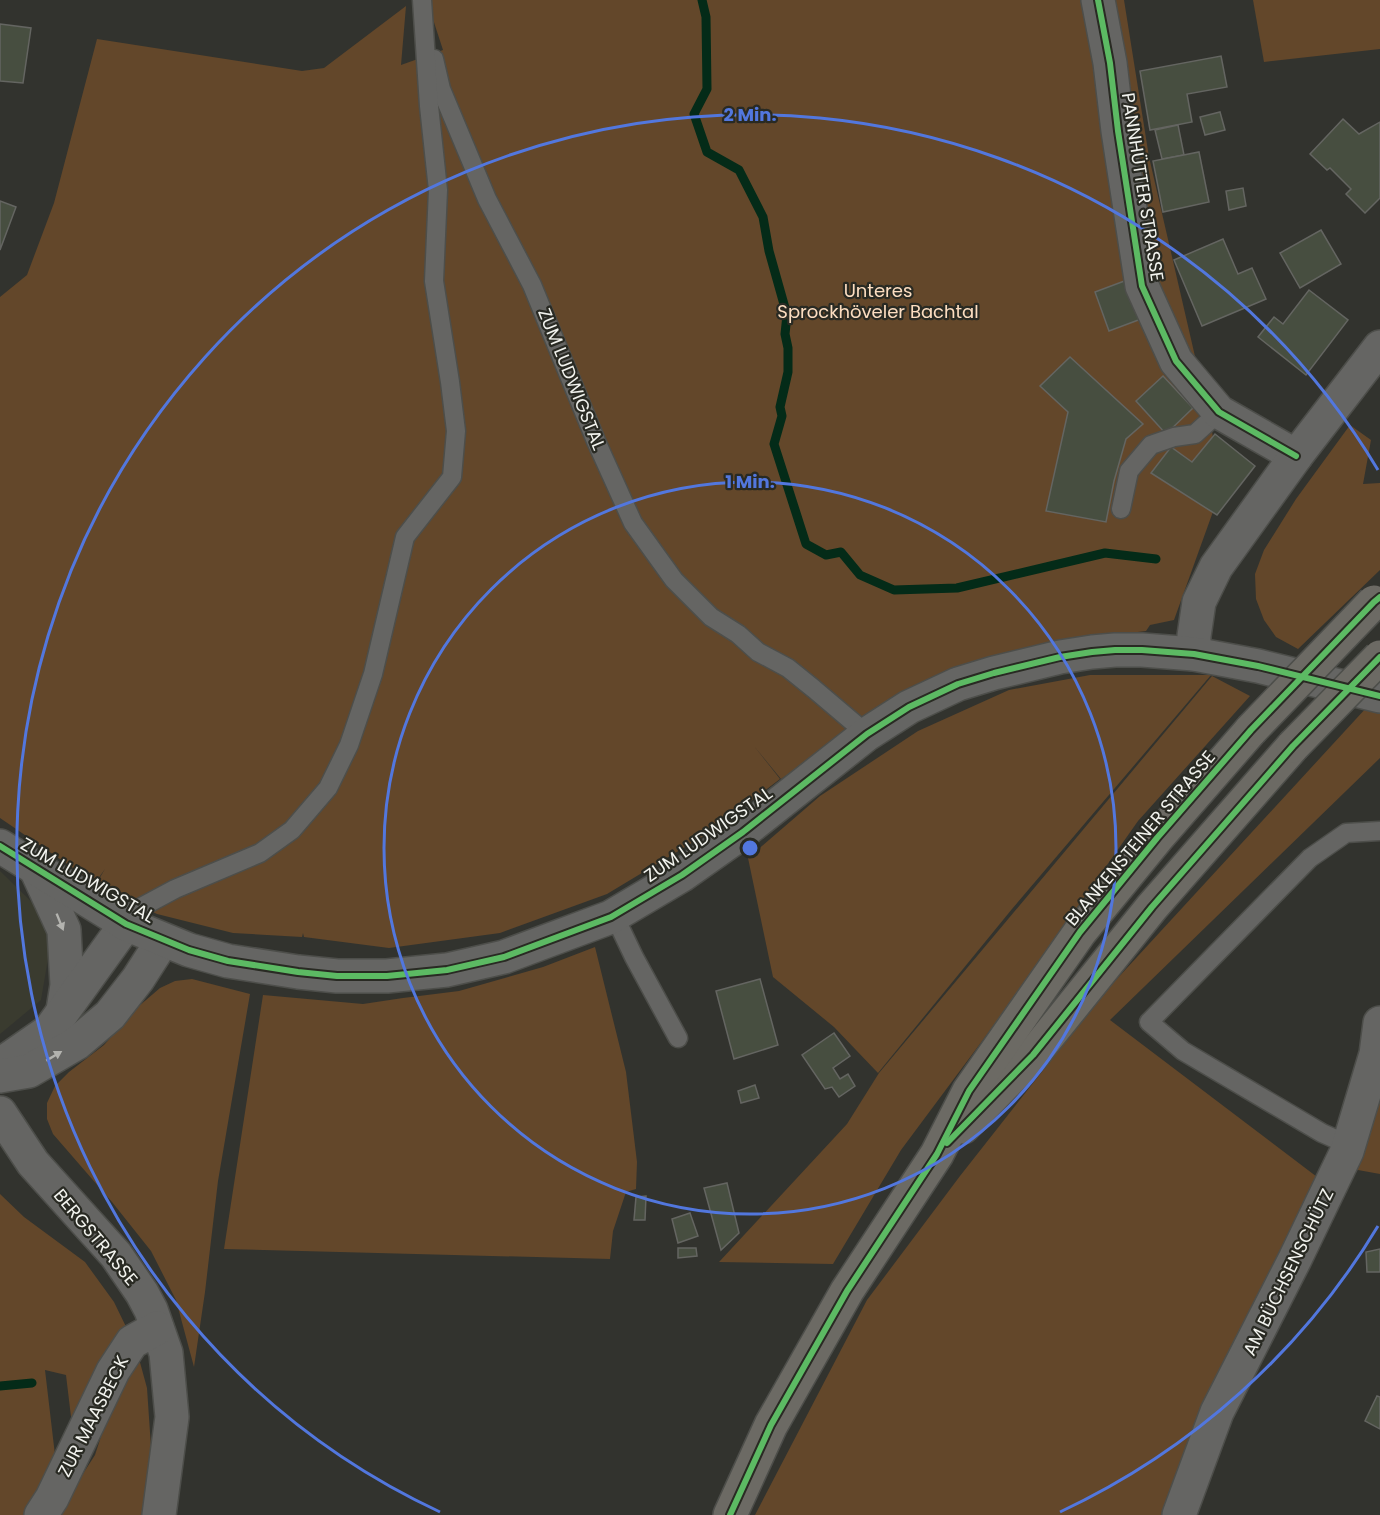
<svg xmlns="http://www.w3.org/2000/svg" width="1380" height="1515" viewBox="0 0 1380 1515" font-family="Poppins,sans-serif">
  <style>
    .built { fill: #3a3b2f }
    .green { fill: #63472a }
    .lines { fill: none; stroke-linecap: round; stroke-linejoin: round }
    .stream { stroke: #042b18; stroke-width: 9 }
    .building { fill: #474e40; stroke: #646561; stroke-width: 1.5 }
    .service-casing { stroke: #4d4e4a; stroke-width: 21 }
    .minor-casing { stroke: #4d4e4a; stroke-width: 36 }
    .tertiary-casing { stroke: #4d4e4a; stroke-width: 36 }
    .secondary-casing { stroke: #4d4e4a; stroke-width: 36 }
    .service { stroke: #656563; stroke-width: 18 }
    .minor { stroke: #656563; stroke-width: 33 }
    .tertiary { stroke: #656563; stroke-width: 33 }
    .secondary { stroke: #6c6a64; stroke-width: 33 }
    .secondary-bridge-casing { stroke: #4d4e4a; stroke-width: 36; stroke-linecap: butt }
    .secondary-bridge { stroke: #6c6a64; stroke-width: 33 }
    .cycleway-casing { stroke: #292a23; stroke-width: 10 }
    .cycleway { stroke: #5cba63; stroke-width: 6 }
    .oneway { fill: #b3b3af }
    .ring { fill: none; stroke: #5277de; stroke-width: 3 }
    .labels { text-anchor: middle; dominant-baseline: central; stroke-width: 4.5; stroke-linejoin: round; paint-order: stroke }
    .street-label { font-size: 18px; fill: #f2f3ee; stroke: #292a23 }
    .park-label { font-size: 18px; fill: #fcddc0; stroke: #292a23 }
    .centre { fill: #5277de; stroke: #292a23; stroke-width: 3 }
    .ring-label { font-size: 18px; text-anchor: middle; font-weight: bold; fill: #5277de; stroke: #292a23; stroke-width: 4.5; stroke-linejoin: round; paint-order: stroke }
  </style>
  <rect width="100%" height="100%" fill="#32332e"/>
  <path class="built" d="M0,871L48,918L49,953L41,1000L0,1034Z"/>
  <g class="green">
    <path d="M430,0H1124L1149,157L1212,430L1219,495L1174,620L1150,625L1146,631L1080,639L905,694L781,779L754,746L780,779L710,832L607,894L500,933L389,948L304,937L303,933L302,937L233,933L157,914L96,884L105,869L95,883L0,818V297L27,275L54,203L97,39L302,71L324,68L406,6L401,65L443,50L428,4Z"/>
    <path d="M1253,0H1380V49L1264,62Z"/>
    <path d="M1350,425L1371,440L1363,484L1380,483V570L1298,649L1276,637L1264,620L1256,599L1255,574L1264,550L1296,499Z"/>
    <path d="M1090,675H1211L1012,909L878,1073L834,1027L773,977L748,858L820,796L918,731L1009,690Z"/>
    <path d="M1212,676L1250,696L1138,821L997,1021L901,1150L833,1264L719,1262L847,1124L879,1073Z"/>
    <path d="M1367,707L1380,709V758L1110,1020L1325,1183L1166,1515H755L867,1300L960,1176L1103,994Z"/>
    <path d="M595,947L626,1072L637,1162L636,1189L626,1192L613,1231L610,1259L224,1249L263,995L363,1004L403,998L459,991L543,967Z"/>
    <path d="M192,979L250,994L218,1181L205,1292L194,1367L176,1300L151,1251L112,1202L53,1134L47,1119V1103L55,1086L69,1072L104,1045L139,1006L160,988L175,981Z"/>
    <path d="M1380,1076V1174L1347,1168Z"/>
    <path d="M0,1194L24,1217L85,1262L114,1302L130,1335L72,1425L66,1375L45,1370L55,1455L29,1515H0Z"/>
    <path d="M138,1355L147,1388L151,1447L142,1515H49L79,1480L95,1455L105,1424Z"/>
  </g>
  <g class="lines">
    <g class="stream">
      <path d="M702,0L706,17L707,89L694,114L707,152L739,170L763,217L769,251L787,315L785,334L788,348V372L780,407L782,416L774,444L806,544L826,555L841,552L860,575L894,590L957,588L1105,553L1156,559"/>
      <path d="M0,1386L32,1383"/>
    </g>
  </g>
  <g class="building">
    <path d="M0,24L31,28L23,83L0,81Z"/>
    <path d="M1221,56L1227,87L1187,94L1192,122L1150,130L1140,71Z"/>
    <path d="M1220,112L1225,130L1205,135L1200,117Z"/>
    <path d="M1343,119L1359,134L1380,122V198L1365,213L1346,194L1351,189L1330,168L1327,170L1310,154Z"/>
    <path d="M1178,125L1184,155L1162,159L1155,130Z"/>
    <path d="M1199,152L1209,202L1163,212L1153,161Z"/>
    <path d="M1243,188L1246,206L1229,210L1226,191Z"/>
    <path d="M0,201L16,207L0,250Z"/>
    <path d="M1321,230L1341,264L1300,288L1280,253Z"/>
    <path d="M1223,239L1238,274L1252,268L1266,299L1202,326L1174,260Z"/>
    <path d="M1127,280L1141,319L1109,331L1095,292Z"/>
    <path d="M1309,290L1348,320L1306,375L1258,337L1274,317L1283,324Z"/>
    <path d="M1070,357L1143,424L1126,439L1114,481L1106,522L1046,511L1068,412L1040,386Z"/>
    <path d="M1163,376L1193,408L1166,434L1136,401Z"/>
    <path d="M1215,434L1255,466L1217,515L1151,473L1171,447L1192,462Z"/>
    <path d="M760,979L778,1045L734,1059L716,991Z"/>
    <path d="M834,1033L850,1056L833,1068L840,1079L848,1074L855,1086L839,1097L832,1087L825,1089L802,1055Z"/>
    <path d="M755,1085L759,1098L741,1103L738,1091Z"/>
    <path d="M727,1183L739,1233L721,1250L704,1188Z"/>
    <path d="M646,1196L645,1220H634L636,1197Z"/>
    <path d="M690,1213L698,1236L678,1243L672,1219Z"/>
    <path d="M678,1248H696L697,1256L678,1258Z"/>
    <path d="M1380,1249V1272H1367L1366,1252Z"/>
    <path d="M1377,1396L1380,1397V1429L1365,1421Z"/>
  </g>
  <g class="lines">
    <defs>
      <g id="service">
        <path d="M434,59L441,89L487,199L532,285L596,441L633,523L674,580L711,617L738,634L758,652L788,668L814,689L867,734"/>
        <path d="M1121,509L1129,471L1151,445L1174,437L1195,434L1219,412"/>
        <path d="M614,915L634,957L678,1038"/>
        <path d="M126,924L134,911L175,889L260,853L292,830L328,788L349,745L373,674L405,537L452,477L456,431L450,382L434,281L438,190L429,106L422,0"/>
        <path d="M1349,1145L1322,1133L1183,1051L1149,1022L1310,858L1346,833L1380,831"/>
      </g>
      <g id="minor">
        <path d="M1098,0L1110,63L1118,131L1142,286L1176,361L1219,412L1296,456"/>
        <path d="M36,869L64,930L67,985L63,1010"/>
        <path d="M0,1065L49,1031L126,924"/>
        <path d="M0,1076L29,1071L77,1043L110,1015L138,979L163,940"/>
        <path d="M0,1113L33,1163L116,1255L142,1293L151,1310L166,1353L172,1417L159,1515"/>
        <path d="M41,1515L52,1498L113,1371L132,1342L157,1328"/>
        <path d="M1179,1515L1217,1412L1295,1259L1347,1151L1376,1054L1380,1023"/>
      </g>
      <g id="tertiary">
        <path d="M1194,654V636L1199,602L1216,567L1296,456L1380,347"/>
        <path d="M0,846L126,924L189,950L228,961L298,972L337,976H387L447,970L504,957L611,917L682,875L743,832L867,734L909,707L958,684L994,673L1060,657L1092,652L1115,650H1142L1194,654L1258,666L1380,696"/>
      </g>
      <g id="secondary">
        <path d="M963,1127L1033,1055L1152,907L1293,746"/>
        <path d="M730,1515L771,1425L847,1291L937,1154L969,1091L1080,932L1157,838L1251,730"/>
      </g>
    </defs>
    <use href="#service" class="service-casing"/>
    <use href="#minor" class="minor-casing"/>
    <use href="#tertiary" class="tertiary-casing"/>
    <use href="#secondary" class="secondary-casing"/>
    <use href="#service" class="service"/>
    <use href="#minor" class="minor"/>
    <use href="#tertiary" class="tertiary"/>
    <use href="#secondary" class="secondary"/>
    <defs>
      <g id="secondary-bridge">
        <path d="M1251,730L1374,602"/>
        <path d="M1293,746L1380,657"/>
      </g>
    </defs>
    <use href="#secondary-bridge" class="secondary-bridge-casing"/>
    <use href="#secondary-bridge" class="secondary-bridge"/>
    <defs>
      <g id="cycleway">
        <path d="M1098,0L1110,63L1118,131L1142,286L1176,361L1219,412L1296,456"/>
        <path d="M0,846L126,924L189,950L228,961L298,972L337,976H387L447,970L504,957L611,917L682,875L743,832L867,734L909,707L958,684L994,673L1060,657L1092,652L1115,650H1142L1194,654L1258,666L1380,696"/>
        <path d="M947,1143L1033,1055L1152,907L1293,746L1380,657"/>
        <path d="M730,1515L771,1425L847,1291L937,1154L969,1091L1080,932L1157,838L1251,730L1374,602L1380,597"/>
      </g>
    </defs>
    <use href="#cycleway" class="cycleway-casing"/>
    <use href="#cycleway" class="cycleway"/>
  </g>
  <defs><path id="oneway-solid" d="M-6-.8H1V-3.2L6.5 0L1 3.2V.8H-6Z" transform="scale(1.5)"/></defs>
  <g class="oneway">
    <use href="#oneway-solid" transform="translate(60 922) rotate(68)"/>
    <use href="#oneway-solid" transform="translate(54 1056) rotate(-31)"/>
  </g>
  <g class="ring">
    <circle cx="750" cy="848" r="366"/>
    <path d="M1378 1226A733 733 0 0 1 1060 1512M440 1512A733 733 0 1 1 1378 470"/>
  </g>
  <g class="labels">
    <g class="street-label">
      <text transform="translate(1143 187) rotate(81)">PANNHÜTTER STRASSE</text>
      <text transform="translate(572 379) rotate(68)">ZUM LUDWIGSTAL</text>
      <text transform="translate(708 834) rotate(-35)">ZUM LUDWIGSTAL</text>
      <text transform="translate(1140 838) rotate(-50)">BLANKENSTEINER STRASSE</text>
      <text transform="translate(88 880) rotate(30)">ZUM LUDWIGSTAL</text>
      <text transform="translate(96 1237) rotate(50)">BERGSTRASSE</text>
      <text transform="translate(1288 1272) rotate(-64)">AM BÜCHSENSCHÜTZ</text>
      <text transform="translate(93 1416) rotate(-63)">ZUR MAASBECK</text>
    </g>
    <g class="park-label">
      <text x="878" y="290">Unteres<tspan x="878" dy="21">Sprockhöveler Bachtal</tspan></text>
    </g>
  </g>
  <circle cx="750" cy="848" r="9" class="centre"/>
  <g class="ring-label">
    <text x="750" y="121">2 Min.</text>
    <text x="750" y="488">1 Min.</text>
  </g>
</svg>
